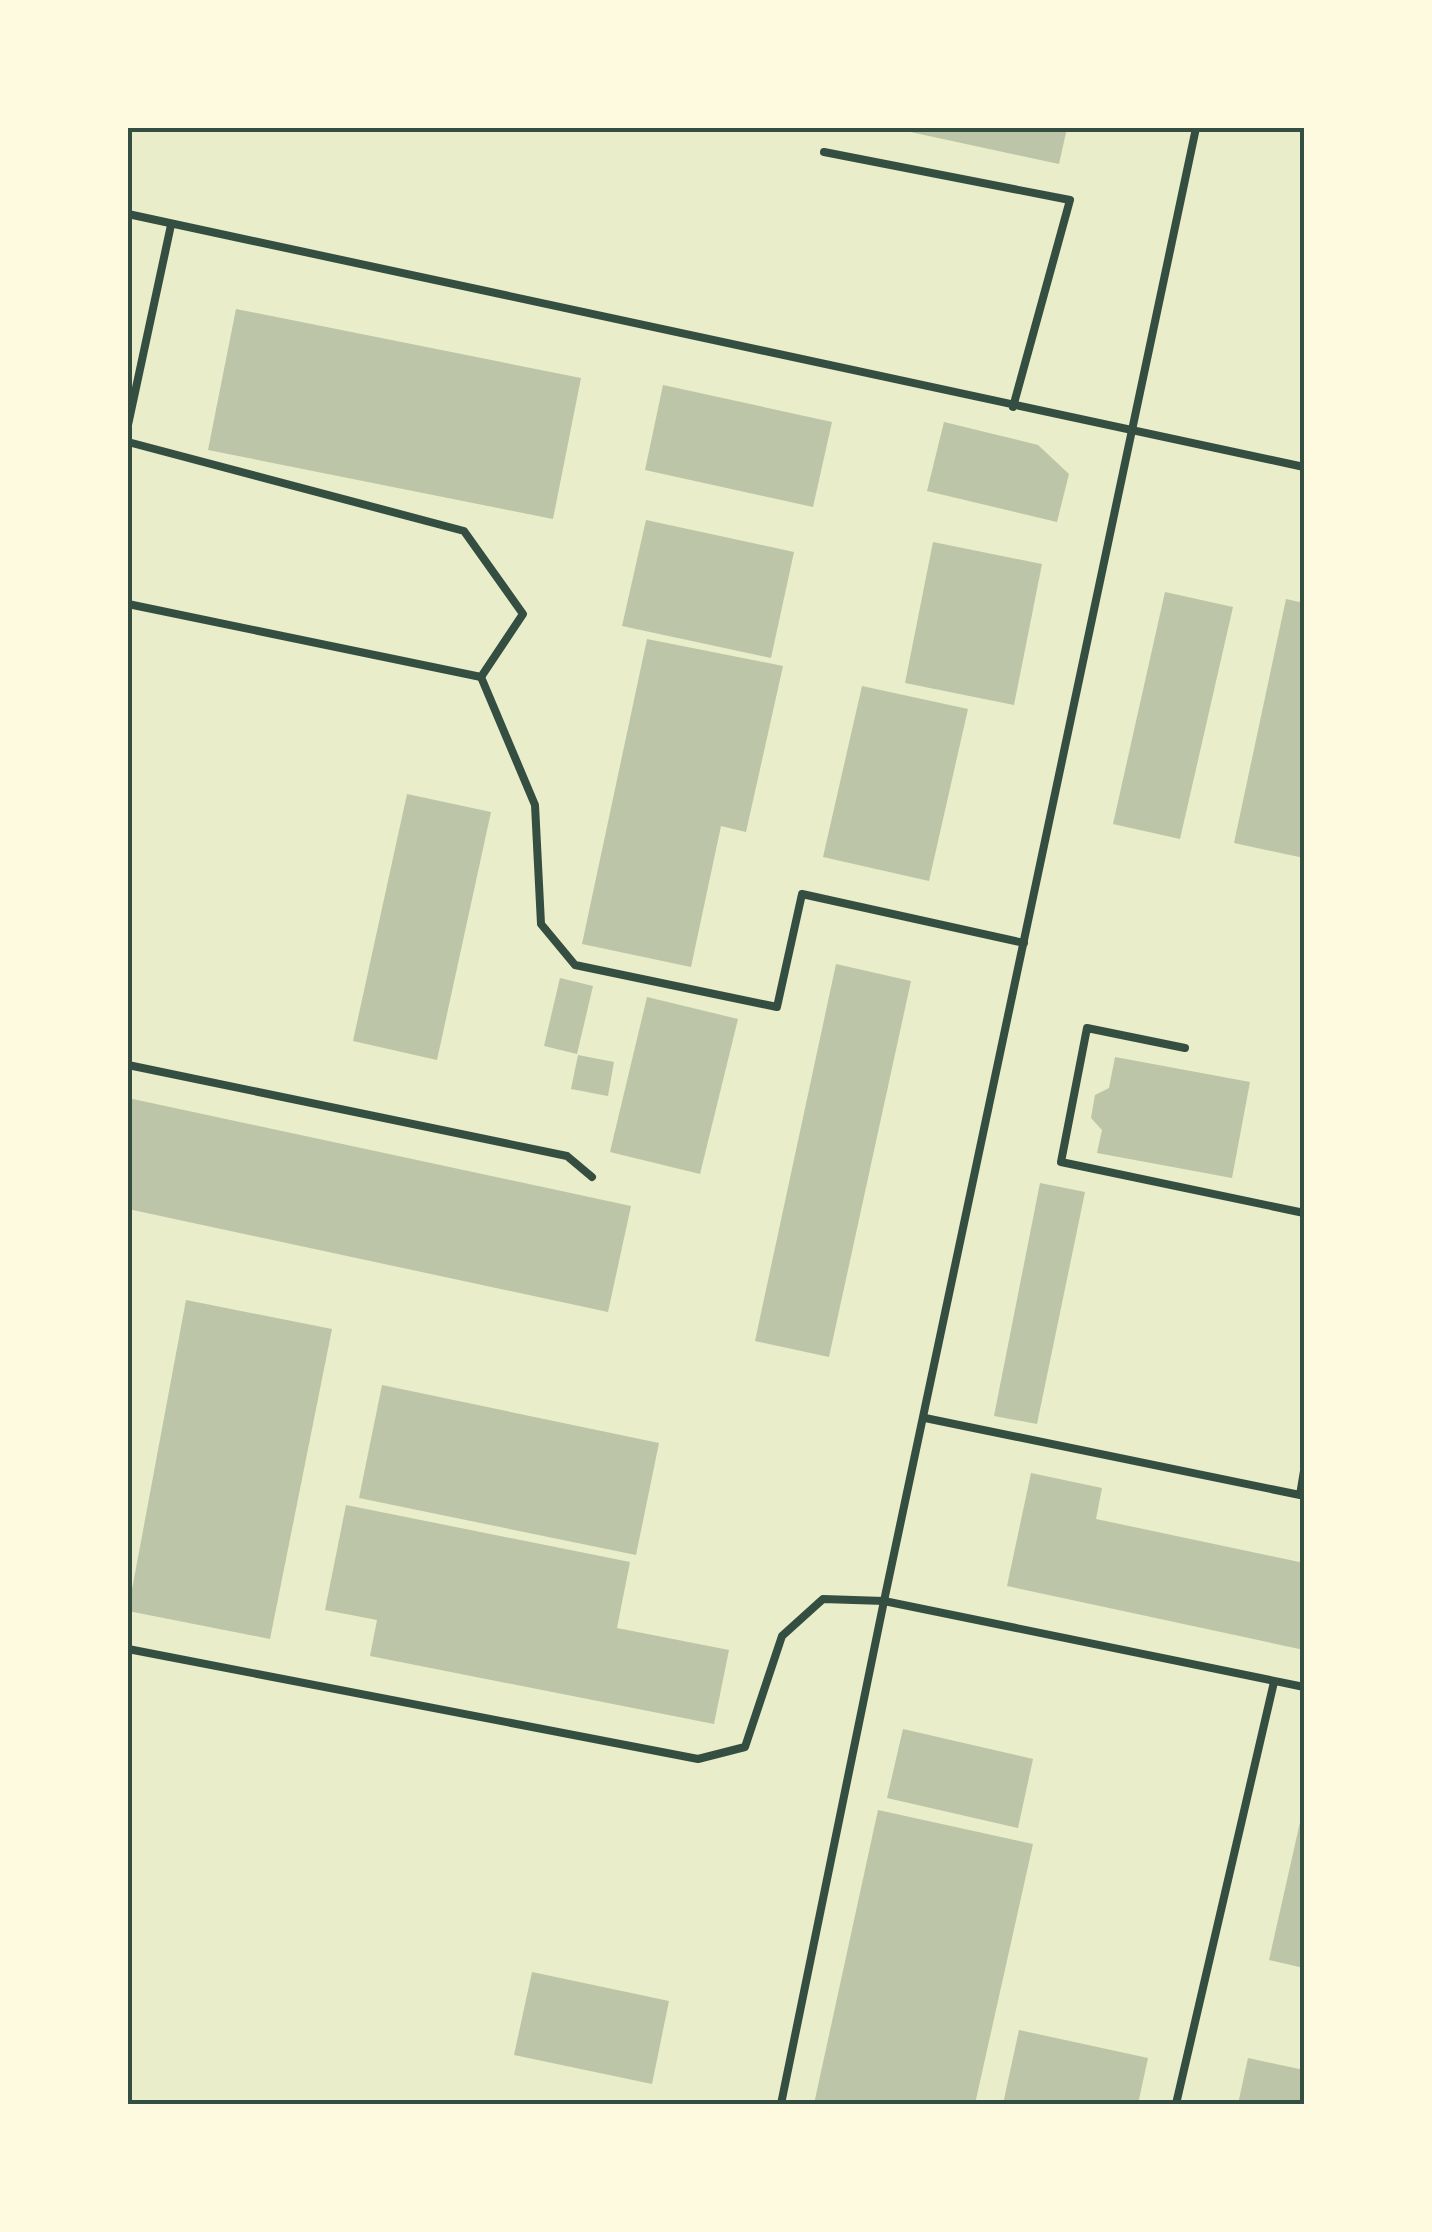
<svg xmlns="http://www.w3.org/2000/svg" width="1432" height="2232" viewBox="0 0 1432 2232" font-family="Lato,sans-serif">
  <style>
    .building { fill: #bcc5a7 }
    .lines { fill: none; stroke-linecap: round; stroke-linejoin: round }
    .service { stroke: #344e41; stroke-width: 8 }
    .neatline { fill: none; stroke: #344e41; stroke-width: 4 }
  </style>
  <rect width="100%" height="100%" fill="#e9edc9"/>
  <g class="building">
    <path d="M892,128H1067L1059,164Z"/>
    <path d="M236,309L581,378L553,519L208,450Z"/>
    <path d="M663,385L832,422L813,507L645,470Z"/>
    <path d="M944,422L1038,445L1069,474L1057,522L927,491Z"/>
    <path d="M646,520L794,552L771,658L622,626Z"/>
    <path d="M933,542L1042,564L1014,705L905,683Z"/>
    <path d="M1165,592L1233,607L1180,839L1113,824Z"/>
    <path d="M1286,599L1304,603V858L1234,843Z"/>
    <path d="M647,639L783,666L746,832L721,826L691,967L582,944Z"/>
    <path d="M862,686L968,709L929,881L823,857Z"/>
    <path d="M407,794L491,812L437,1060L353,1041Z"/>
    <path d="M836,964L911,981L829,1357L755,1341Z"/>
    <path d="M560,978L593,986L577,1054L544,1046Z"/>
    <path d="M647,997L738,1019L700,1174L610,1152Z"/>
    <path d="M578,1055L614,1062L608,1096L571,1089Z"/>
    <path d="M1115,1057L1250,1082L1232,1178L1097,1153L1102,1130L1091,1118L1095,1095L1109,1088Z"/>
    <path d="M128,1098L631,1206L608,1312L128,1209Z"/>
    <path d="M1040,1183L1085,1192L1037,1424L994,1416Z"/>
    <path d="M186,1300L332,1329L270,1639L128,1611Z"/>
    <path d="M382,1385L659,1443L636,1555L359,1498Z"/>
    <path d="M1031,1473L1102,1488L1096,1519L1304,1563V1650L1007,1586Z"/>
    <path d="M346,1505L630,1562L617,1628L729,1650L714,1724L370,1656L377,1620L325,1610Z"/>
    <path d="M903,1729L1033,1759L1018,1828L887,1798Z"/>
    <path d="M1303,1809L1304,1810V1968L1269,1960Z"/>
    <path d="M878,1810L1033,1844L975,2104H814Z"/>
    <path d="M532,1972L669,2001L652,2084L514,2055Z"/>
    <path d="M1019,2030L1148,2058L1138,2104H1003Z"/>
    <path d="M1248,2058L1304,2070V2104H1238Z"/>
  </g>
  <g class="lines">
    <g class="service">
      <path d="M824,152L1070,200L1013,407"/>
      <path d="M128,214L1304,467"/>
      <path d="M128,425L171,225"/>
      <path d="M128,442L464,531L523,614L481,677L128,604"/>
      <path d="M481,677L535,805L541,924L575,965L777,1007L802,894L1024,943"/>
      <path d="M1185,1048L1087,1028L1061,1162L1304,1213"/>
      <path d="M128,1065L567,1156L592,1177"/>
      <path d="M925,1418L1300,1495L1304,1471"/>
      <path d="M128,1649L698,1759L745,1747L782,1636L823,1599L884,1601L1304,1687"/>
      <path d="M781,2104L884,1601L1196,128"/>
      <path d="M1176,2104L1274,1682"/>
    </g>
  </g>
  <rect width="1432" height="2232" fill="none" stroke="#fefae0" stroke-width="260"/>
  <rect x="130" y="130" width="1172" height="1972" class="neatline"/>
</svg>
